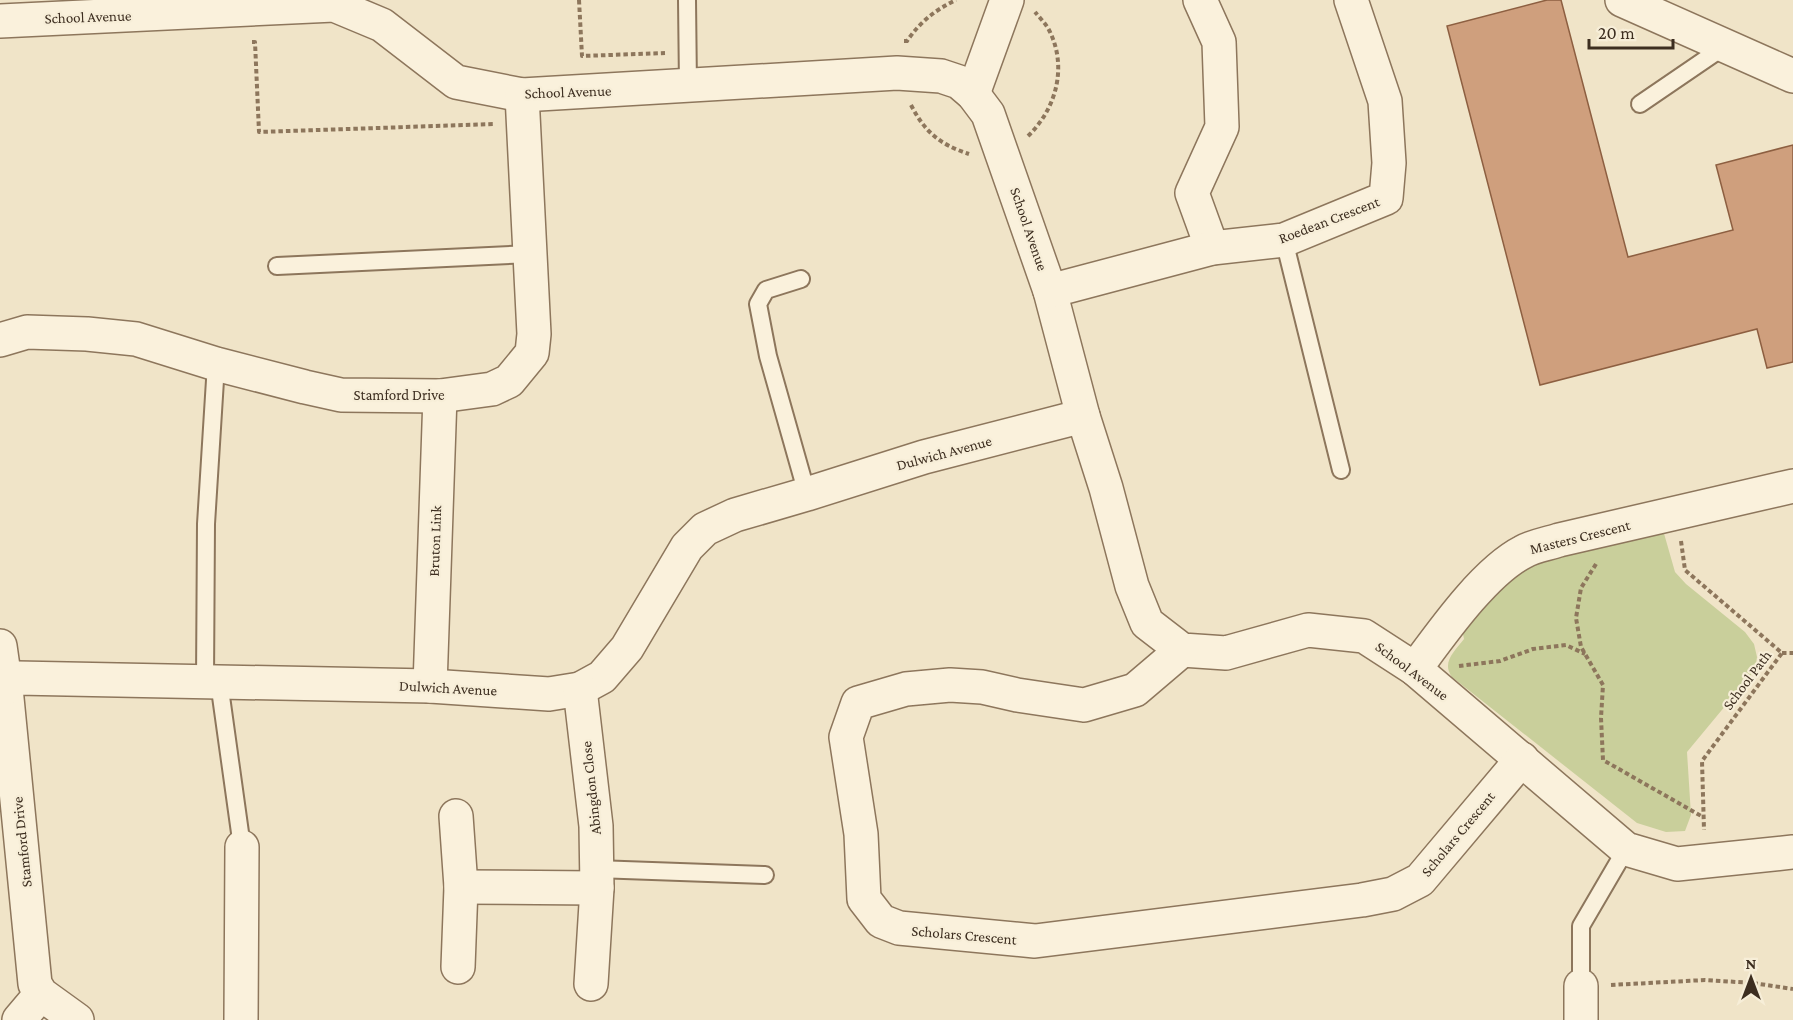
<svg xmlns="http://www.w3.org/2000/svg" width="1793" height="1020" viewBox="0 0 1793 1020" font-family="'Crimson Pro',serif">
  <style>
    .green { fill: #c9cf9b }
    .building { fill: #cf9f7d; stroke: #8d5f41; stroke-width: 1.5 }
    .lines { fill: none; stroke-linecap: round; stroke-linejoin: round }
    .lane-casing { stroke: #8d765c; stroke-width: 20 }
    .street-casing { stroke: #8d765c; stroke-width: 36 }
    .path { stroke: #8d765c; stroke-width: 4; stroke-dasharray: 4.5 3; stroke-linecap: butt }
    .lane { stroke: #faf1dc; stroke-width: 16 }
    .street { stroke: #faf1dc; stroke-width: 33 }
    .labels { text-anchor: middle; dominant-baseline: central; stroke-width: 4.5; stroke-linejoin: round; paint-order: stroke }
    .street-label { font-size: 15px; fill: #3d2e20; stroke: #f7eed8 }
  </style>
  <rect width="100%" height="100%" fill="#f0e4c8"/>
  <path class="green" d="M1663,530L1675,572L1686,584L1745,632L1754,644L1757,657L1755,670L1687,752L1691,815L1685,831L1666,832L1637,823L1452,677C1441,662 1455,651 1464,639L1462,629L1504,578L1529,562Z"/>
  <path class="building" d="M1547,0H1561L1628,257L1733,230L1716,165L1793,145V362L1767,368L1757,329L1540,385L1447,26Z"/>
  <g class="lines">
    <defs>
      <g id="lane">
        <path d="M687,0L688,86"/>
        <path d="M1640,104L1725,46"/>
        <path d="M1284,240L1341,470"/>
        <path d="M277,266L531,254"/>
        <path d="M801,279L766,290L758,304L768,356L807,494"/>
        <path d="M205,680L206,524L216,364"/>
        <path d="M219,682L242,847"/>
        <path d="M596,869L765,875"/>
        <path d="M1581,986V926L1626,849"/>
      </g>
      <g id="street">
        <path d="M1200,0L1219,42L1222,127L1192,193L1212,248"/>
        <path d="M1622,0L1793,76"/>
        <path d="M0,21L334,5L382,25L456,82L522,95L897,73L941,76L959,82L973,94L988,114L1050,291L1083,416L1106,488L1132,586L1147,623L1182,650L1226,653L1308,630L1364,636L1415,669L1626,849L1677,864L1793,852"/>
        <path d="M973,94L1007,0"/>
        <path d="M1050,291L1212,248L1284,240L1386,198L1389,163L1385,101L1351,0"/>
        <path d="M0,340L27,332L87,334L136,339L216,364L305,387L341,395L440,396L492,389L509,381L532,353L534,334L522,95"/>
        <path d="M0,646L6,688L35,984L41,994L77,1020"/>
        <path d="M1182,650L1135,690L1084,705L1017,695L982,687L950,685L906,689L858,703L846,737L861,834L864,899L881,921L899,928L1035,941L1362,900L1393,894L1420,880L1522,759"/>
        <path d="M1415,669C1441,634 1484,572 1523,552C1533,546 1547,544 1559,540L1793,486"/>
        <path d="M430,686L440,396"/>
        <path d="M6,688L17,678L430,686L549,694L580,689L602,677L627,648L687,547L705,529L735,515L807,494L924,457L1083,416"/>
        <path d="M580,689L596,826L597,888L591,984"/>
        <path d="M456,816L461,887L458,967"/>
        <path d="M461,887L597,888"/>
        <path d="M1581,986V1020"/>
        <path d="M19,1020L41,994"/>
        <path d="M241,1020L242,847"/>
      </g>
    </defs>
    <use href="#lane" class="lane-casing"/>
    <use href="#street" class="street-casing"/>
    <g class="path">
      <path d="M579,0L582,56L665,53"/>
      <path d="M904,41H907C920,22 935,10 956,0"/>
      <path d="M252,42H255L259,132L495,124"/>
      <path d="M911,105C925,132 939,144 969,154"/>
      <path d="M1028,136C1056,109 1068,67 1049,30C1046,24 1040,18 1035,12"/>
      <path d="M1681,541L1685,570L1782,653L1702,761L1704,830"/>
      <path d="M1596,564L1581,588L1576,618L1581,647L1603,685L1601,718L1603,760L1703,817"/>
      <path d="M1782,653H1793"/>
      <path d="M1459,666L1500,661L1533,649L1566,645L1585,654"/>
      <path d="M1611,985L1705,980L1753,983L1793,989"/>
    </g>
    <use href="#lane" class="lane"/>
    <use href="#street" class="street"/>
  </g>
  <g class="labels">
    <g class="street-label">
      <text transform="translate(88 17) rotate(-2)">School Avenue</text>
      <text transform="translate(568 92) rotate(-2)">School Avenue</text>
      <text transform="translate(1329 220) rotate(-21)">Roedean Crescent</text>
      <text transform="translate(1029 229) rotate(71)">School Avenue</text>
      <text x="399" y="395">Stamford Drive</text>
      <text transform="translate(944 453) rotate(-15)">Dulwich Avenue</text>
      <text transform="translate(1580 537) rotate(-14)">Masters Crescent</text>
      <text transform="translate(435 541) rotate(-88)">Bruton Link</text>
      <text transform="translate(1412 671) rotate(37)">School Avenue</text>
      <text transform="translate(1747 680) rotate(-53)">School Path</text>
      <text transform="translate(448 688) rotate(3)">Dulwich Avenue</text>
      <text transform="translate(591 788) rotate(-96)">Abingdon Close</text>
      <text transform="translate(1458 834) rotate(-50)">Scholars Crescent</text>
      <text transform="translate(22 842) rotate(-96)">Stamford Drive</text>
      <text transform="translate(964 935) rotate(5)">Scholars Crescent</text>
    </g>
  </g>
  <g transform="translate(1751 978)" stroke="#f7eed8" stroke-width="4.5" paint-order="stroke">
  <path d="M0-4.5L10 22L0 15L-10 22Z" fill="#3d2e20"/>
  <text y="-9" font-size="16" font-weight="bold" text-anchor="middle" fill="#3d2e20">N</text>
  </g>
  <path d="M1589 39v9h84v-9" fill="none" stroke="#3d2e20" stroke-width="3"/>
  <text x="1598" y="39" font-size="18" fill="#3d2e20" stroke="#f7eed8" stroke-width="4.5" paint-order="stroke">20 m</text>
</svg>
